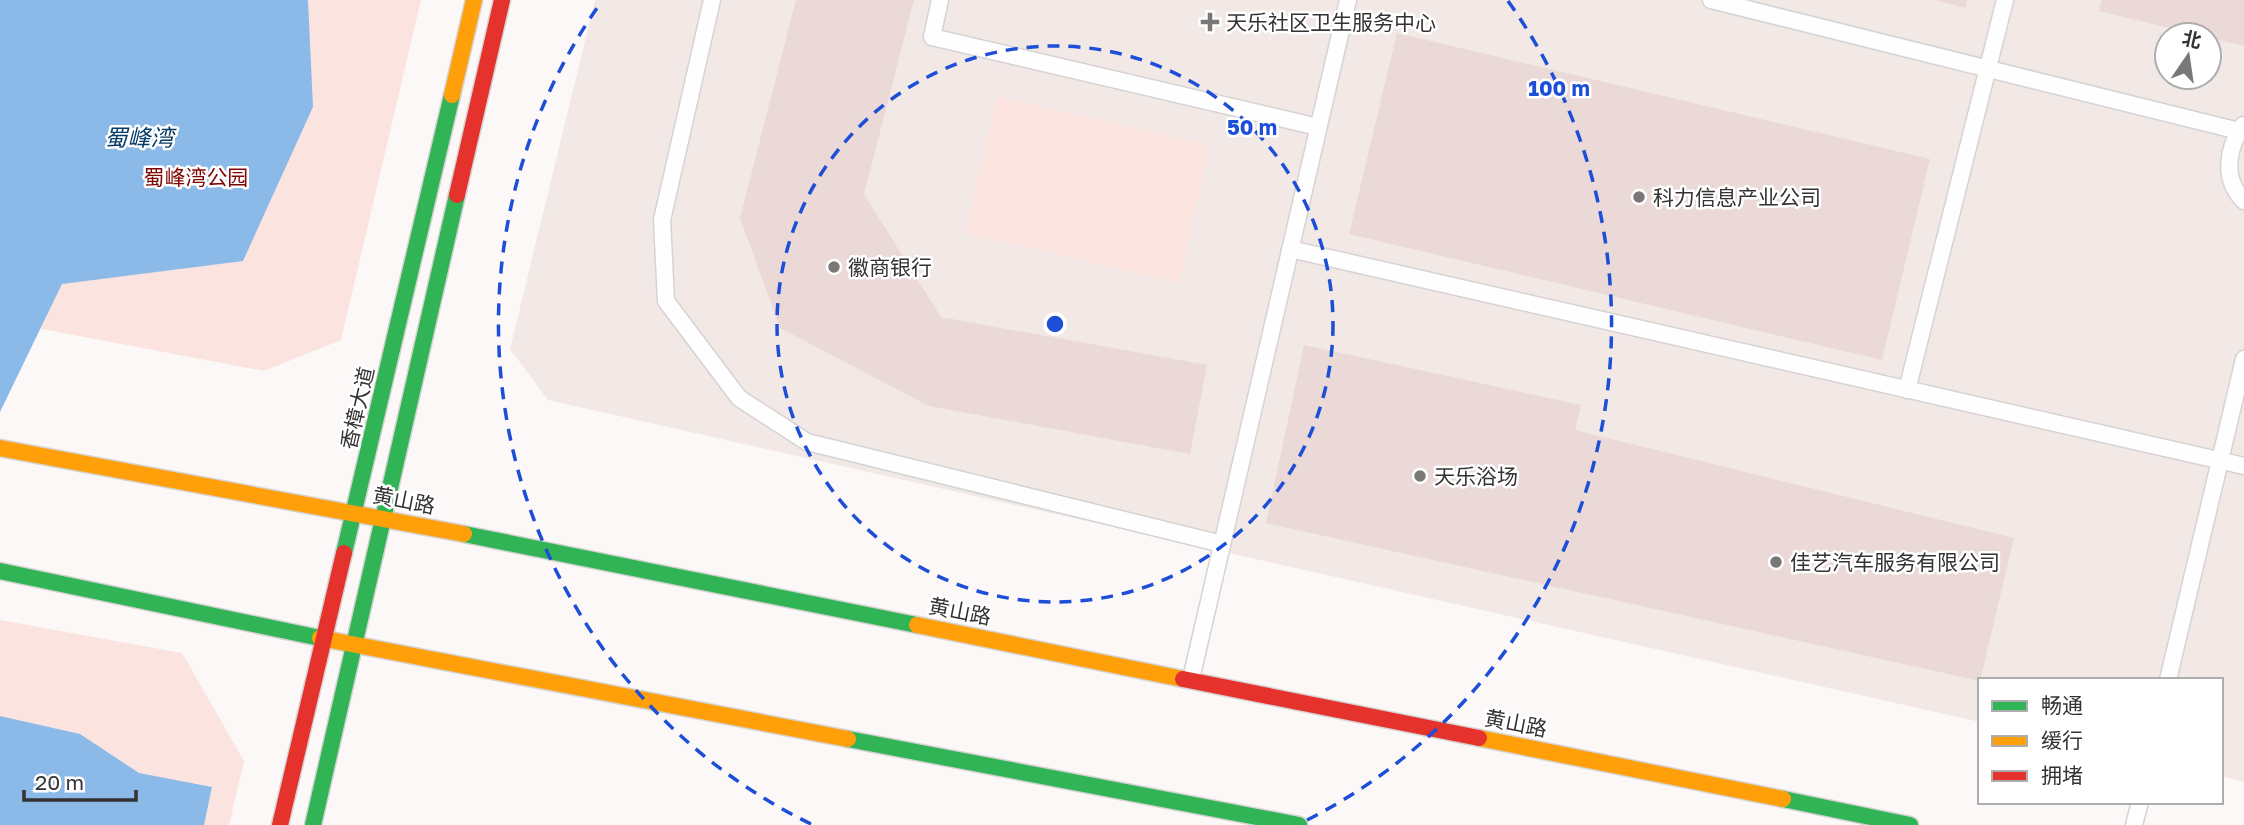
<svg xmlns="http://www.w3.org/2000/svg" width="2244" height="825" viewBox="0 0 2244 825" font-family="'Golos Text','Noto Sans SC',sans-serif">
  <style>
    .built { fill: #f2e8e6; fill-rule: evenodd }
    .green { fill: #fbe4df }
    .water { fill: #8cbae8 }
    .building { fill: #ead9d7 }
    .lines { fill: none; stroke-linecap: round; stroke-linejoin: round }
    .lane-casing { stroke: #d6d3d3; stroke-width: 19 }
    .fast-casing { stroke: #d6d3d3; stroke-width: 19 }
    .slow-casing { stroke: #d6d3d3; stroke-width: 19 }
    .jam-casing { stroke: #d6d3d3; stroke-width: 19 }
    .lane { stroke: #fffefe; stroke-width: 16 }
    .fast { stroke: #30b455; stroke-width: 16 }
    .slow { stroke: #ff9f0a; stroke-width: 16 }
    .jam { stroke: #e5322d; stroke-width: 16 }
    .ring { fill: none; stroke: #1d4ed8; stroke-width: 3.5; stroke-dasharray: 12 9 }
    .poi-dot { fill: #7a7777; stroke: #fff; stroke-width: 2.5 }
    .labels { text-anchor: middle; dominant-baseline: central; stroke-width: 5; stroke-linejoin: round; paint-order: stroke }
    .poi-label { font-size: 21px; fill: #343232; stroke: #fff; text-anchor: start }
    .park-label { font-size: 21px; fill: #7f0703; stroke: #fff }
    .street-label { font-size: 21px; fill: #343232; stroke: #fff }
    .water-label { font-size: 23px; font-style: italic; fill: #073c67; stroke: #fff }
    .centre { fill: #1d4ed8; stroke: #fff; stroke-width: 3.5 }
    .ring-label { font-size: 21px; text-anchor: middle; font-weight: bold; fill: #1d4ed8; stroke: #fff; stroke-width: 5; stroke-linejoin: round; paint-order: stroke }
  </style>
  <rect width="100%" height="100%" fill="#fcf8f7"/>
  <path class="built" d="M595,0H2244V782L2221,776V680H1980V722L548,400L510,349ZM2167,35H2209V77H2167Z"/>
  <g class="green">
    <path d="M0,0H421L341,340L264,371L0,321Z"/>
    <path d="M997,96L1210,145L1179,283L965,233Z"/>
    <path d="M0,620L182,653L244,761L229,825H0Z"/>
  </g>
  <g class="water">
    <path d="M0,0H308L313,107L243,261L62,284L0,412Z"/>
    <path d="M0,716L80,734L139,773L212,787L204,825H0Z"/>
  </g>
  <g class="building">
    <path d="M796,0H914L864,194L941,317L1207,365L1190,454L929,406L780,328L740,218Z"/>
    <path d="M1935,0H1967L1965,8Z"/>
    <path d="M2102,0H2244V46L2099,11Z"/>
    <path d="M1397,33L1930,159L1882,360L1349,234Z"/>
    <path d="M1304,345L1581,405L1575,430L2014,538L1980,681L1266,523Z"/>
  </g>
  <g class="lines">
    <defs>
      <g id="lane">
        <path d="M712,0L662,220L666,301L739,398L807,442L1222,544"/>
        <path d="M940,0L932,37L1318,127"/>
        <path d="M1711,0L2239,131"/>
        <path d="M2243,125C2227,149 2222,179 2244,201"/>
        <path d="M1290,249L2244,466"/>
        <path d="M1907,390L2005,0"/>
        <path d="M1191,679L1348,0"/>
        <path d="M2168,680L2244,359"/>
        <path d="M2134,825L2140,802"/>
      </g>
      <g id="fast">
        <path d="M464,534L917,625"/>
        <path d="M344,553L452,95"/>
        <path d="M0,571L320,638"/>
        <path d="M848,739L1299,825"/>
        <path d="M1783,799L1910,825"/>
        <path d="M313,825L457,195"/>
      </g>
      <g id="slow">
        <path d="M452,95L474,0"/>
        <path d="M0,448L464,534"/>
        <path d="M917,625L1183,679"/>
        <path d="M320,638L848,739"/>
        <path d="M1479,738L1783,799"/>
      </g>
      <g id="jam">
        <path d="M457,195L502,0"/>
        <path d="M1183,679L1479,738"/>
        <path d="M280,825L344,553"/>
      </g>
    </defs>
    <use href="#lane" class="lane-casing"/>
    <use href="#fast" class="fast-casing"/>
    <use href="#slow" class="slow-casing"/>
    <use href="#jam" class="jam-casing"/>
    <use href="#lane" class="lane"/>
    <use href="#fast" class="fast"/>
    <use href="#slow" class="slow"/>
    <use href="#jam" class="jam"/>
  </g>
  <g class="ring">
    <circle cx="1055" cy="324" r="278"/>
    <path d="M811 824A556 556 0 0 1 602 1M1508 1A556 556 0 0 1 1299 824"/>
  </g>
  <g class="poi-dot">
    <path d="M1206.5 11.5h7v7h7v7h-7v7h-7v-7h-7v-7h7z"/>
    <circle cx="1639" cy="197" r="7"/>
    <circle cx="834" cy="267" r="7"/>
    <circle cx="1420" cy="476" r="7"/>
    <circle cx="1776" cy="562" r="7"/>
  </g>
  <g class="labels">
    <g class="poi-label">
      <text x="1226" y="22">天乐社区卫生服务中心</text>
      <text x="1653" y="197">科力信息产业公司</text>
      <text x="848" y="267">徽商银行</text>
      <text x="1434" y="476">天乐浴场</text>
      <text x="1790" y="562">佳艺汽车服务有限公司</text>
    </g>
    <g class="park-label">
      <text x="196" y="177">蜀峰湾公园</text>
    </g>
    <g class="street-label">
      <text transform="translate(357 408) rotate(-77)">香樟大道</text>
      <text transform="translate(404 500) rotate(11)">黄山路</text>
      <text transform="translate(960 611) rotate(11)">黄山路</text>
      <text transform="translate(1516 723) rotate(11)">黄山路</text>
    </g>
    <g class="water-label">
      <text x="139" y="137">蜀峰湾</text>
    </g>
  </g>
  <circle cx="1055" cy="324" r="10" class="centre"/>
  <g class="ring-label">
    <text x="1559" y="96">100 m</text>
    <text x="1252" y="135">50 m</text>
  </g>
  <rect x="1978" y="678" width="245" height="126" fill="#ffffff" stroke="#aeadad" stroke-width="2"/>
  <rect x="1992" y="701" width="35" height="10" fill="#30b455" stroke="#aeadad" stroke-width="2"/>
  <text x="2041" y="713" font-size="21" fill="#343232">畅通</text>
  <rect x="1992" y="736" width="35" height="10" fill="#ff9f0a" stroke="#aeadad" stroke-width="2"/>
  <text x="2041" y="748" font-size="21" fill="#343232">缓行</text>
  <rect x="1992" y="771" width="35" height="10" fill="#e5322d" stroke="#aeadad" stroke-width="2"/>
  <text x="2041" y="783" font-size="21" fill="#343232">拥堵</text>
  <g transform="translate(2188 56) rotate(13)"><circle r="33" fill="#ffffff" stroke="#aeadad" stroke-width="2"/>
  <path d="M0-5L12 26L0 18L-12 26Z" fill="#7a7777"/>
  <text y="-10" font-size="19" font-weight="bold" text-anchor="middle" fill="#343232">北</text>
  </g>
  <path d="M24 790v10h112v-10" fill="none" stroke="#343232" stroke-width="3.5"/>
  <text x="35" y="790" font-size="21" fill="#343232" stroke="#ffffff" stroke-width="5" paint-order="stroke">20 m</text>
</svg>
